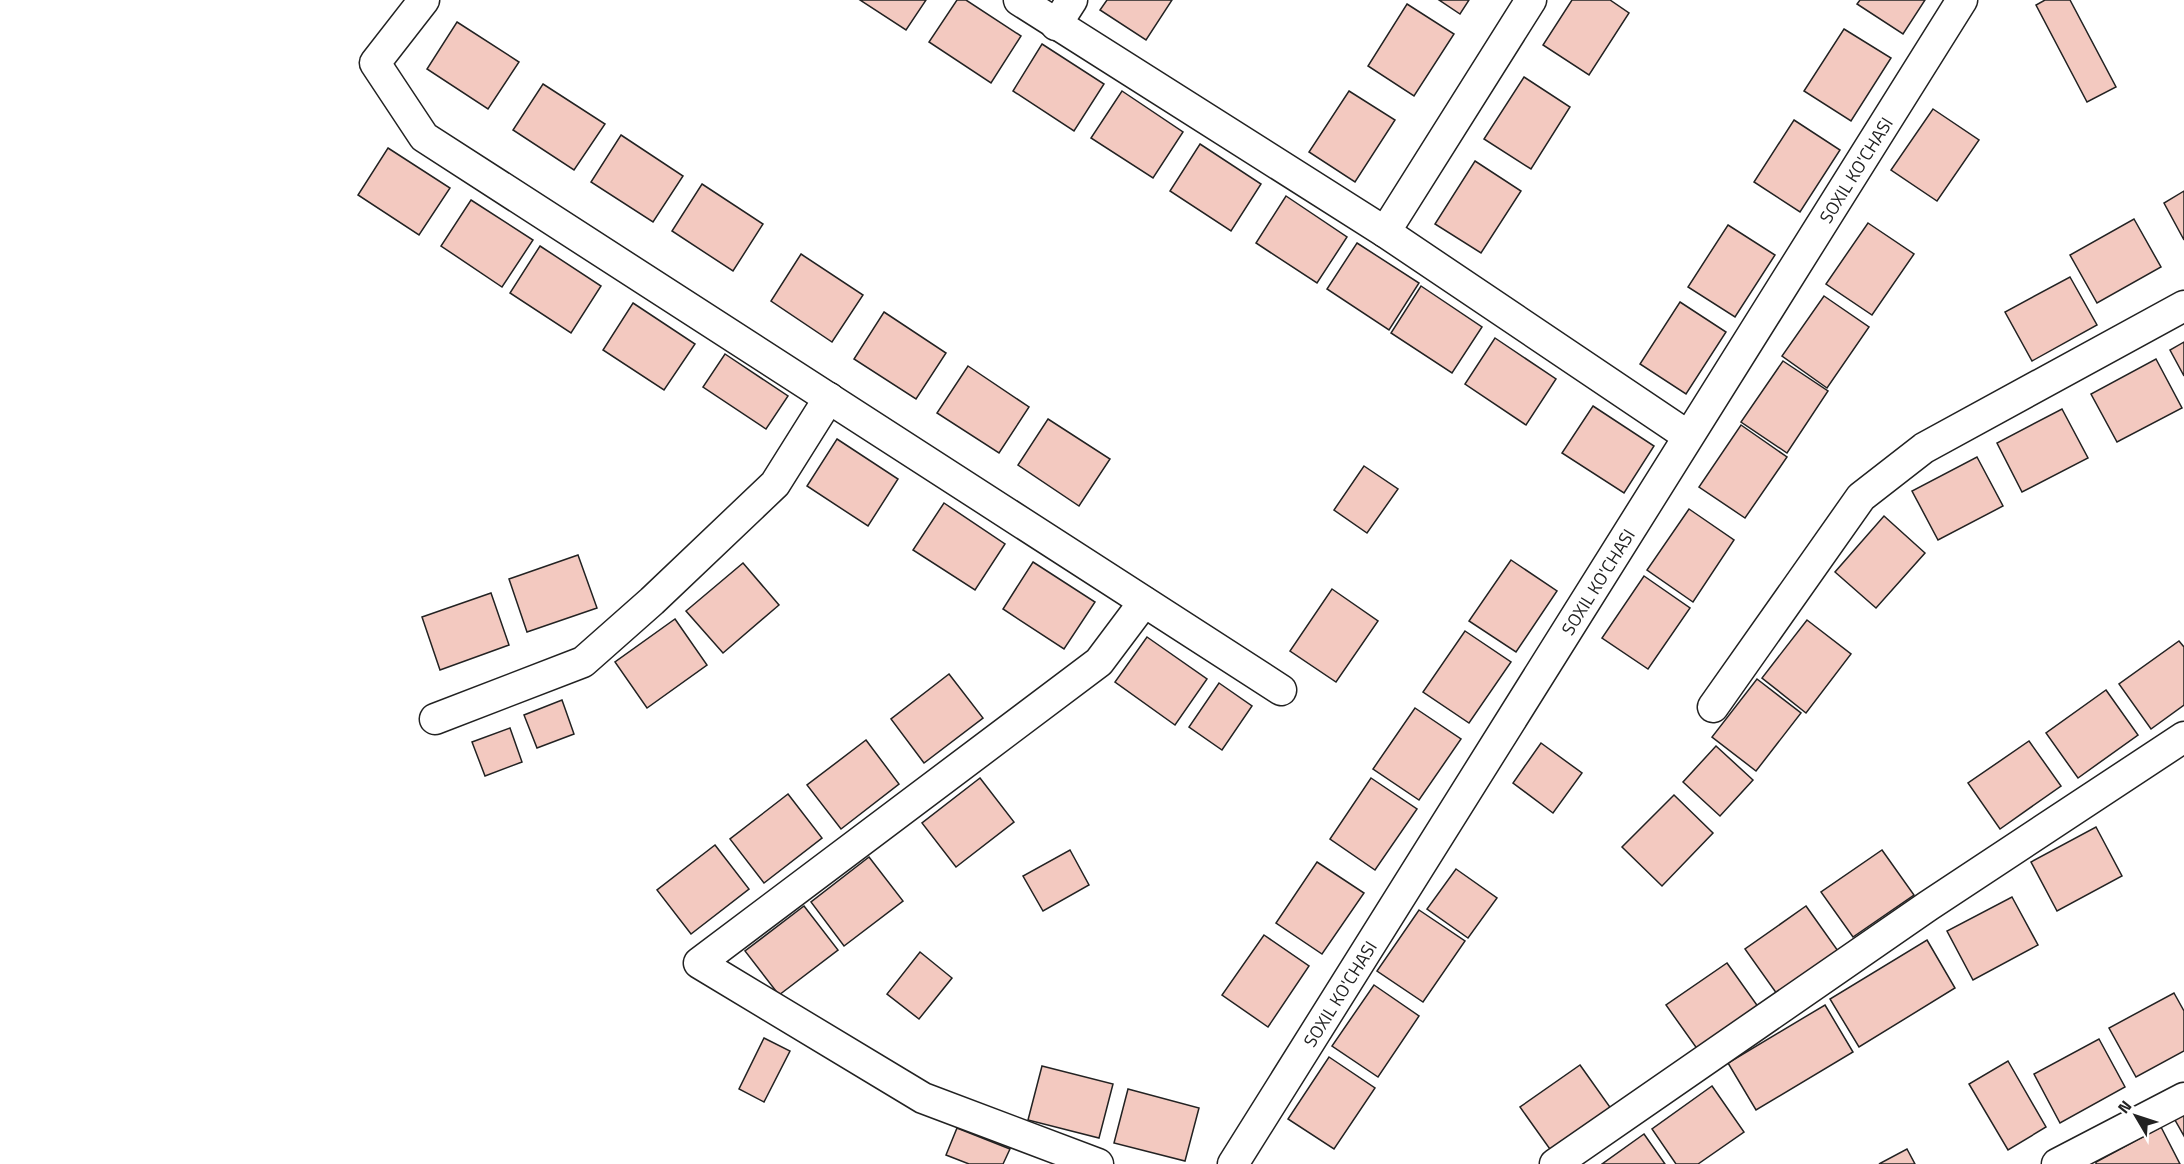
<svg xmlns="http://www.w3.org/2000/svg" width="2184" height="1164" viewBox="0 0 2184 1164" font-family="'Titillium Web',sans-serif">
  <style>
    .building { fill: #f3c9c0; stroke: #222; stroke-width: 1.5 }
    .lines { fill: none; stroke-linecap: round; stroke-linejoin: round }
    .street-casing { stroke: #222; stroke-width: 33 }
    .street { stroke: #fff; stroke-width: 30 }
    .labels { text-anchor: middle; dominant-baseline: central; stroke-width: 4.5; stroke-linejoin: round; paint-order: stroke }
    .street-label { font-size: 18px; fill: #222; stroke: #fff }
  </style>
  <rect width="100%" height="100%" fill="#fff"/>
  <g class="building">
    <path d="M860,0H926L906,30Z"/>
    <path d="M957,0H966L1021,36L991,83L929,42Z"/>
    <path d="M1107,0H1172L1146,40L1100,10Z"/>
    <path d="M1439,0H1469L1460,14Z"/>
    <path d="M1572,0H1610L1629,13L1589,75L1543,45Z"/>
    <path d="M1860,0H1925L1903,34L1857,4Z"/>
    <path d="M2045,0H2070L2116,87L2087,102L2036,5Z"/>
    <path d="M1407,4L1454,34L1414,96L1368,66Z"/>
    <path d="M457,22L519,62L488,109L427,69Z"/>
    <path d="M1844,29L1891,58L1851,121L1804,91Z"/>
    <path d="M1042,44L1104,84L1074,131L1013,91Z"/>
    <path d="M1524,77L1570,107L1531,169L1484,139Z"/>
    <path d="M543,84L605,124L574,170L513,130Z"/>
    <path d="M1122,91L1183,132L1153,178L1091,138Z"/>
    <path d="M1349,91L1395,120L1355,182L1309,152Z"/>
    <path d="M1933,109L1979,140L1937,201L1891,170Z"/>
    <path d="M1794,120L1840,150L1800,212L1754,182Z"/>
    <path d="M621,135L683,176L653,222L591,182Z"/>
    <path d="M1200,144L1261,184L1231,231L1170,191Z"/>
    <path d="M388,148L450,188L419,235L358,195Z"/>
    <path d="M1475,161L1521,191L1481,253L1435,224Z"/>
    <path d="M702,184L763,224L733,271L672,231Z"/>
    <path d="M2184,191V240L2164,203Z"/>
    <path d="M1286,196L1347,237L1317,283L1256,243Z"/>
    <path d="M471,200L533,240L502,287L441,246Z"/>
    <path d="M2134,219L2161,267L2097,303L2070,255Z"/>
    <path d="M1868,223L1914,254L1872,315L1826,284Z"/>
    <path d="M1728,225L1775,255L1735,317L1688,287Z"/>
    <path d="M1357,243L1419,283L1389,330L1327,289Z"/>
    <path d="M540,246L601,286L571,333L510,293Z"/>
    <path d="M801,254L863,295L832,342L771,301Z"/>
    <path d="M2070,277L2097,325L2032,361L2005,312Z"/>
    <path d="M1421,286L1482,327L1452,373L1391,333Z"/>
    <path d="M1824,296L1869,327L1827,388L1782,356Z"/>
    <path d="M1680,302L1726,332L1686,394L1640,364Z"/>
    <path d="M633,303L695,344L664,390L603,350Z"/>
    <path d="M884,312L946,353L916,399L854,359Z"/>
    <path d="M1495,338L1556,379L1526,425L1465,384Z"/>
    <path d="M2184,342V376L2170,350Z"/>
    <path d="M725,354L788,396L766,429L703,387Z"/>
    <path d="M2156,359L2182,408L2117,442L2091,394Z"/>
    <path d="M1783,361L1828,391L1787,453L1741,422Z"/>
    <path d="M968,366L1029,407L999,453L937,413Z"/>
    <path d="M1593,406L1654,446L1624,493L1562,453Z"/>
    <path d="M2062,409L2088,458L2022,492L1997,443Z"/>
    <path d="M1048,419L1110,459L1079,506L1018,465Z"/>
    <path d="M1741,425L1787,457L1745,518L1699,487Z"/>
    <path d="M837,439L898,479L868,526L807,486Z"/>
    <path d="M1977,457L2003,506L1938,540L1912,491Z"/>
    <path d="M1364,466L1398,489L1367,533L1334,510Z"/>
    <path d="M944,503L1005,544L975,590L913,550Z"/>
    <path d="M1689,509L1734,540L1693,602L1647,570Z"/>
    <path d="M1884,516L1925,553L1876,608L1835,572Z"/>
    <path d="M578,555L597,608L527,632L509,579Z"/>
    <path d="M1511,560L1557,591L1516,652L1469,621Z"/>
    <path d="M1033,562L1095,602L1064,649L1003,609Z"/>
    <path d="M743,563L779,605L723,653L686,611Z"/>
    <path d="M1644,576L1690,608L1648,669L1602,638Z"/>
    <path d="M1332,589L1378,621L1336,682L1290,651Z"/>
    <path d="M491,593L509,645L440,670L422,617Z"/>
    <path d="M675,619L707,665L647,708L615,662Z"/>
    <path d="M1807,620L1851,654L1806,713L1762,678Z"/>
    <path d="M1465,631L1511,662L1469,723L1423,692Z"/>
    <path d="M1147,637L1207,679L1175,725L1115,682Z"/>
    <path d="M2179,641L2184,647V705L2151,729L2119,684Z"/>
    <path d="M949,674L983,718L924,763L891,719Z"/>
    <path d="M1757,679L1801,713L1756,771L1712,737Z"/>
    <path d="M1219,683L1252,706L1222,750L1189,727Z"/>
    <path d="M2106,690L2138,735L2078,778L2046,733Z"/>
    <path d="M562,700L574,734L537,748L524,715Z"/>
    <path d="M1415,708L1461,739L1419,800L1373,769Z"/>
    <path d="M510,728L522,762L485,776L472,742Z"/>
    <path d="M866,740L899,784L841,829L807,785Z"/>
    <path d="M2029,741L2061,786L2000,829L1968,783Z"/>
    <path d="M1541,743L1582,773L1553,813L1513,783Z"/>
    <path d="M1716,746L1753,780L1720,816L1683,782Z"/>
    <path d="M980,778L1014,822L956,867L922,823Z"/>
    <path d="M1371,778L1417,809L1375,870L1330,839Z"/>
    <path d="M788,794L822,838L764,883L730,839Z"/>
    <path d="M1674,795L1713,833L1662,886L1622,847Z"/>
    <path d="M2096,827L2122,876L2057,911L2031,862Z"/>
    <path d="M715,845L749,889L691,934L657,890Z"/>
    <path d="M1070,850L1089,885L1043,911L1023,876Z"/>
    <path d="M1882,850L1914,895L1853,937L1821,892Z"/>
    <path d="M869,857L903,901L844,946L811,902Z"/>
    <path d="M1317,862L1364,893L1322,954L1276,923Z"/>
    <path d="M1456,869L1497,898L1468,938L1427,909Z"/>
    <path d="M2012,897L2038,945L1973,980L1947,931Z"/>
    <path d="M804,906L838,950L779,995L745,951Z"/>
    <path d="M1806,906L1838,951L1777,994L1745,949Z"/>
    <path d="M1419,910L1465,941L1423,1002L1377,971Z"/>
    <path d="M1264,935L1309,966L1268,1027L1222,995Z"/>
    <path d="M1927,940L1955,988L1859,1047L1830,999Z"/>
    <path d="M920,952L952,978L919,1019L887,994Z"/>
    <path d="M1727,963L1759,1008L1698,1050L1666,1005Z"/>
    <path d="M1374,985L1419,1016L1378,1077L1332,1046Z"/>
    <path d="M2174,993L2184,1011V1051L2136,1077L2109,1028Z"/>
    <path d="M1825,1005L1853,1052L1756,1110L1728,1063Z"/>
    <path d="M764,1038L790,1051L764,1102L739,1089Z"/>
    <path d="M2099,1039L2125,1087L2060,1123L2034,1074Z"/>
    <path d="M1329,1057L1375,1088L1334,1149L1288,1119Z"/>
    <path d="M2008,1061L2046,1127L2008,1150L1969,1084Z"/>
    <path d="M1580,1065L1612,1110L1552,1152L1520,1107Z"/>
    <path d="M1042,1066L1113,1084L1099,1138L1028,1120Z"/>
    <path d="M1712,1086L1744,1132L1698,1164H1676L1652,1129Z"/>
    <path d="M1128,1089L1199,1108L1185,1161L1114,1143Z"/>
    <path d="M2184,1115V1136L2175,1120Z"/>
    <path d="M2161,1127L2180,1164H2096V1162Z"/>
    <path d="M957,1128L1010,1149L1003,1164H969L946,1155Z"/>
    <path d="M1644,1134L1665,1164H1602Z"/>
    <path d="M1907,1149L1915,1164H1879Z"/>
  </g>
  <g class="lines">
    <defs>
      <g id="street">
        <path d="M424,0L375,63L424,137L1281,690"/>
        <path d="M1019,0L1385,232L1688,436"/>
        <path d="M1056,25L1072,0"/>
        <path d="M1385,232L1531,0"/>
        <path d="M1713,707L1861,497L1924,448L2184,306"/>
        <path d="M435,719L583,662L652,601L775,484L829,398"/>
        <path d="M1098,1164L923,1098L699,963L1099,662L1144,602"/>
        <path id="s1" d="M1233,1164L1962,0"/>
        <path d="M1555,1164L1928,906L2184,737"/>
        <path d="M2057,1164L2184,1098"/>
      </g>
    </defs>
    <use href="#street" class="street-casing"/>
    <use href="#street" class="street"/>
  </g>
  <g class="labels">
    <g class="street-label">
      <text stroke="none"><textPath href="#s1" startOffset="1173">SOXIL KO'CHASI</textPath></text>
      <text stroke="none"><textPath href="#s1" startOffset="687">SOXIL KO'CHASI</textPath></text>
      <text stroke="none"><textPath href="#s1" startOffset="201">SOXIL KO'CHASI</textPath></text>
    </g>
  </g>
  <g transform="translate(2136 1116) rotate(309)" stroke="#ffffff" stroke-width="4.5" paint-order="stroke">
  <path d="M0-4.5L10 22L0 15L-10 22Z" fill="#222222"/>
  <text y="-9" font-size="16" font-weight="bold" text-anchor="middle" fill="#222222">N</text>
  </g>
</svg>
